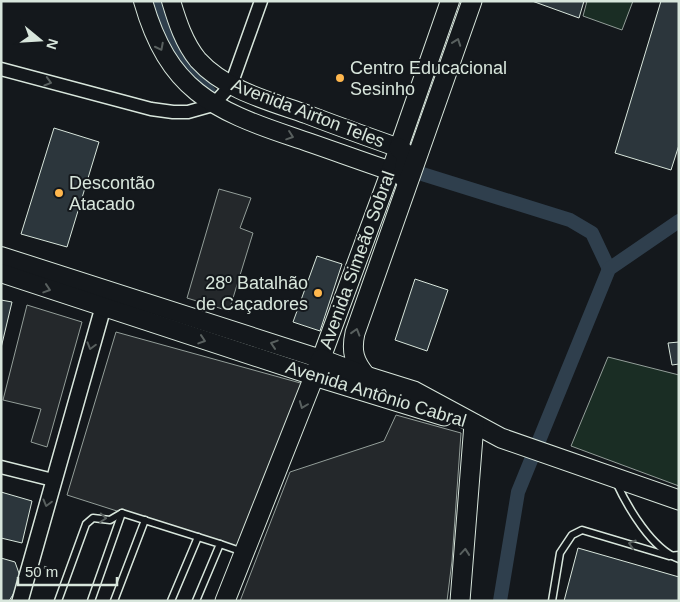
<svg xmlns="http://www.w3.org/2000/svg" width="680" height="602" viewBox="0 0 680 602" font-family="Helvetica,sans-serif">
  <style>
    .green { fill: #1a2d24; stroke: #939e99 }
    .parking { fill: #24282b; stroke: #939e99 }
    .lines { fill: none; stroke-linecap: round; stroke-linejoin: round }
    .canal { stroke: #2f3f4d; stroke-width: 14 }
    .building { fill: #2c363c; stroke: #d8e6dc }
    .service-casing { stroke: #d8e6dc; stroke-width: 9 }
    .minor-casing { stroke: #d8e6dc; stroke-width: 15 }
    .tertiary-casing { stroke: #d8e6dc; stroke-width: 18 }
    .secondary-casing { stroke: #d8e6dc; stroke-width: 20 }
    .primary-casing { stroke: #d8e6dc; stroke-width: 21 }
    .path { stroke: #9da8a2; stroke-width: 2.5; stroke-dasharray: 4 2.5; stroke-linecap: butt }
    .service { stroke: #14181c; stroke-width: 6 }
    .minor { stroke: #14181c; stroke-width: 12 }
    .tertiary { stroke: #14181c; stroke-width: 15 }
    .secondary { stroke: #14181c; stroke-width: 18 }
    .primary { stroke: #14181c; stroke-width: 19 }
    .oneway { stroke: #59605f }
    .poi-dot { fill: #ffb74d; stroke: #14181c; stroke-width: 2 }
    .labels { text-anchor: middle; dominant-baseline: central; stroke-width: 4; stroke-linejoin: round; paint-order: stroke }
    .poi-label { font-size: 18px; fill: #d8e6dc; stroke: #14181c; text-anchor: start }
    .street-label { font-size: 18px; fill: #d8e6dc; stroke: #14181c }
  </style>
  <rect width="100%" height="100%" fill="#14181c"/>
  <g class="green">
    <path d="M587,1H633L622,30L583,16Z"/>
    <path d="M608,357L679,375V486L571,446Z"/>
  </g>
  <g class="parking">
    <path d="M219,189L251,198L240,228L253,233L229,311L187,298Z"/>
    <path d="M27,305L82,322L47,447L31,442L41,409L3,400Z"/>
    <path d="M116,332L304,384L245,552L67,495Z"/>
    <path d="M396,415L461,433L452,561L447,601H240L290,472L384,441Z"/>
  </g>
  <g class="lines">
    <g class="canal">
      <path d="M153,1L164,33L177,60L209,92"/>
      <path d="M403,168L570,220L592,233L609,269"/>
      <path d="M500,601L518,492L609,269L679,221"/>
    </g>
  </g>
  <g class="building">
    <path d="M532,1H584L579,18Z"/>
    <path d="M661,1H679V145L671,170L615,153Z"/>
    <path d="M54,128L99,142L67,247L21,234Z"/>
    <path d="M317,256L342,264L320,331L293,322Z"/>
    <path d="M415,279L448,290L427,351L395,340Z"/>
    <path d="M1,300L12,302L1,348Z"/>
    <path d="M679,342V364L672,365L668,343Z"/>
    <path d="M1,492L32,501L22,543L1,538Z"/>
    <path d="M578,548L679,577V601H564Z"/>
    <path d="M1,558L15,562L20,576L17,588L9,601H1Z"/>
  </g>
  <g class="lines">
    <defs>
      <g id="service">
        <path d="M616,482C628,508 652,549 679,559"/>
        <path d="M220,544L243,552"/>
        <path d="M58,601L86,524L93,518L110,520L122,513L220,544L196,601"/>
        <path d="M91,601L122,513"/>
        <path d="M114,601L145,520"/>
        <path d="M171,601L198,537"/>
        <path d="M552,601L560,553L572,535L582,530L669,556L679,555"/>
      </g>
      <g id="minor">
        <path d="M1,69L151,109L173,112H188L213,105L231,85L261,1"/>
        <path d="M1,467L53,480"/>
      </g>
      <path id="tertiary" d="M20,601L106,297"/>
      <g id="secondary">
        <path d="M143,1C168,89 212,110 293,137C326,148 358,160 391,171"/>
        <path d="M171,1C177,21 184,43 198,60C225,90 269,101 306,114C337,126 368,137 399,148"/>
        <path d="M1,256L321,359L392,167L450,1"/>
        <path d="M1,273L314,376"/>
      </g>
      <g id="primary">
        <path d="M399,148L405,153C407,162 405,168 403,177"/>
        <path d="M314,376L444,416"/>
        <path d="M366,376C354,362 351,351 355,333L472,1"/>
        <path d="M225,601L321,359L366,376L414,391L501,438L679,500"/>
        <path d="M460,601L474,424"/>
      </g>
    </defs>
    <use href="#service" class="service-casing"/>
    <use href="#minor" class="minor-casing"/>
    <use href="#tertiary" class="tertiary-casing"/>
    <use href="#secondary" class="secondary-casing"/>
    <use href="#primary" class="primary-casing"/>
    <path class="path" d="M44,567L58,572"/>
    <use href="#service" class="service"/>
    <use href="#minor" class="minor"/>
    <use href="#tertiary" class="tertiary"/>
    <use href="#secondary" class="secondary"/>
    <use href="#primary" class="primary"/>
  </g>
  <defs><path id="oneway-chevron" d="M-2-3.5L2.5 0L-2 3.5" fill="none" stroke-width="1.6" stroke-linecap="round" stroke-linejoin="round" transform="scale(1.25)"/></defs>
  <g class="oneway">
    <use href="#oneway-chevron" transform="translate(457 42) rotate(-70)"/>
    <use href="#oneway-chevron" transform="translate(160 47) rotate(63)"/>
    <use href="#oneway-chevron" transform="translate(48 82) rotate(16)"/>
    <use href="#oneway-chevron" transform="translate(290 136) rotate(19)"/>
    <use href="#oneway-chevron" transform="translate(47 289) rotate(18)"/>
    <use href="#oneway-chevron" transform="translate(356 332) rotate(-73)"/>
    <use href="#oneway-chevron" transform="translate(202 340) rotate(18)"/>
    <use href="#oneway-chevron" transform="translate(274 344) rotate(-162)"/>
    <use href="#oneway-chevron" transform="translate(91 346) rotate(106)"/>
    <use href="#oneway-chevron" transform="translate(303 405) rotate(111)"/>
    <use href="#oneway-chevron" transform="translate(47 503) rotate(105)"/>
    <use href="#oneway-chevron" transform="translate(103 518) rotate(4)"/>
    <use href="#oneway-chevron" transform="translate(632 544) rotate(-163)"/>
    <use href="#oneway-chevron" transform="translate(465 552) rotate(-85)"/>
  </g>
  <g class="poi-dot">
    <circle cx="340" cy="78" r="5"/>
    <circle cx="59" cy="193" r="5"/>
    <circle cx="318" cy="293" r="5"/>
  </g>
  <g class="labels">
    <g class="poi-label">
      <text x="350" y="68">Centro Educacional<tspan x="350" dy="21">Sesinho</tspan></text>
      <text x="69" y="183">Descontão<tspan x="69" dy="21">Atacado</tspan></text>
      <text x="308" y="283" text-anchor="end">28º Batalhão<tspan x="308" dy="21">de Caçadores</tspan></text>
    </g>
    <g class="street-label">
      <text transform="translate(308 113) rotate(21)">Avenida Airton Teles</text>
      <text transform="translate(357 260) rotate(-70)">Avenida Simeão Sobral</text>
      <text transform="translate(376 394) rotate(17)">Avenida Antônio Cabral</text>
    </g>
  </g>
  <rect width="680" height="602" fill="none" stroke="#d8e6dc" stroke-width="5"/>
  <g transform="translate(40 40) rotate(108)" stroke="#14181c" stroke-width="4" paint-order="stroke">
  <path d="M0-4L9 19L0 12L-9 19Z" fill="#d8e6dc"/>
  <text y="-8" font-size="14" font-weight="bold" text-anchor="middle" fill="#d8e6dc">N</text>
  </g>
  <path d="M18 577v8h99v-8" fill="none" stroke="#d8e6dc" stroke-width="2.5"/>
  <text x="25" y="577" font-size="15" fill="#d8e6dc" stroke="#14181c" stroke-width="4" paint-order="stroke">50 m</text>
</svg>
